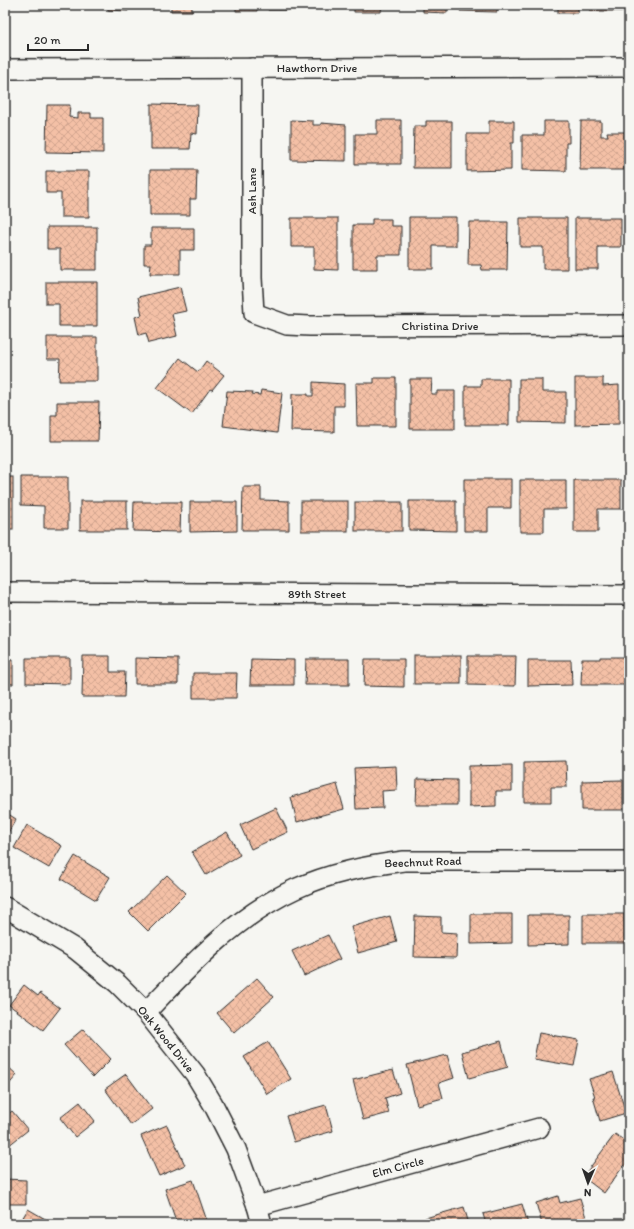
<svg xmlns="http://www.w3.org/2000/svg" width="634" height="1229" viewBox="0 0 634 1229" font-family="Itim,sans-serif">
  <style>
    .building { fill: url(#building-cross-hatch); stroke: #2b2b2b }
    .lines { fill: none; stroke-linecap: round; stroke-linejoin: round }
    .street-casing { stroke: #2b2b2b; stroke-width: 22 }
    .street { stroke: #f6f6f2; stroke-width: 19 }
    .labels { text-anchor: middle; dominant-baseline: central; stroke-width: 3; stroke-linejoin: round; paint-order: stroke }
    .street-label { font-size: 12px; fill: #2b2b2b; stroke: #f6f6f2 }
  </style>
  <defs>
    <pattern id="building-cross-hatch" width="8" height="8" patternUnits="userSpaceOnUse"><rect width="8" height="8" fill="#f4c0a6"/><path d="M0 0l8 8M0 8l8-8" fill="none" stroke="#d1a58f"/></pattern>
  </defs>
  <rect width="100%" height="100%" fill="#f6f6f2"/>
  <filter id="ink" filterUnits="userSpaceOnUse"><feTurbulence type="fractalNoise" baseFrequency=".025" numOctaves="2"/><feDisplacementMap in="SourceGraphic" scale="8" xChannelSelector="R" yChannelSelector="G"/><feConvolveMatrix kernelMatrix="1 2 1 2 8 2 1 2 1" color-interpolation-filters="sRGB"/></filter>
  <g filter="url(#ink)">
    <g class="building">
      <path d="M107,5H129L128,11L108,10V5Z"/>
      <path d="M157,5H192V11H171V5Z"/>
      <path d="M204,5H257V11H236V6Z"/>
      <path d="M268,5H289L288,10H268Z"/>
      <path d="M337,5H382L381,12H354V6Z"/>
      <path d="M423,5H447V13L423,12Z"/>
      <path d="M461,5H514L497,6V12L460,11Z"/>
      <path d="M525,5H578V13H558V8L525,7Z"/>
      <path d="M590,5H629V9H626V11H590Z"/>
      <path d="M151,104L198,105L197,134L191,133L190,149H151Z"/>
      <path d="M47,105H70L69,117L78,118V113H91V118H103V153L46,152Z"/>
      <path d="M291,120L313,121V125H321V123L346,125V161L291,160Z"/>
      <path d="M377,120H401V164H355V134H377Z"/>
      <path d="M426,121H452V168H413L414,126H426Z"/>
      <path d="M489,121H514V143H511V170L467,171V134H489Z"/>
      <path d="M544,121H569V143H566V171L522,170V135H544Z"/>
      <path d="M581,121H601V136H608L607,132H625L624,170H580Z"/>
      <path d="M150,170H197L196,199H190V215H150Z"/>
      <path d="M46,171H89V217H61V193H46Z"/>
      <path d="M409,217H456V246H433V269H409Z"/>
      <path d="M291,218H338V270L314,269V247H291Z"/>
      <path d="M520,218H567V269H543V247H520Z"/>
      <path d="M575,218H621V247H598V269H575Z"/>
      <path d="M372,219H391V226H401V255H377V269H353V225H372Z"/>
      <path d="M469,222H508L507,270H482L481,265H468Z"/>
      <path d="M47,227H97V270H60V249H47Z"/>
      <path d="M151,228H194V250H180V274H150L151,264H144V245H151Z"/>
      <path d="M46,282H97V326H59V304H46Z"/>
      <path d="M180,287L186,311L172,314L177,336L149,343L146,333L139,335L135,317L142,315L138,297Z"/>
      <path d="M47,337H97V381H59L60,359H47Z"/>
      <path d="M180,358L198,372L206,361L224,375L212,390L210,389L192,414L157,388Z"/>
      <path d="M374,378H396V426H357L356,383H374Z"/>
      <path d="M575,378H603V386L619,385V424L575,425Z"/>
      <path d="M410,379H432L431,394H437V391H455V429H410Z"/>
      <path d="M481,379H509V425H465V386H481Z"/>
      <path d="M519,379H542V392H566V423L519,422Z"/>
      <path d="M313,382L344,384V406H334V432L291,431L292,394H308V396H313Z"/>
      <path d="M261,390L282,393L277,433L223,426L227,391L253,392L252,394L260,395Z"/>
      <path d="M57,402H99L98,441H51V415H57Z"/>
      <rect x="5" y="477" width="8" height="52"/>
      <path d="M21,477H68V528H44V506L21,505Z"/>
      <path d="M464,479H511V508H488V531H464Z"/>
      <path d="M520,480H566V509H544V532H520Z"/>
      <path d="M574,480H621V509H598V532H574Z"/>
      <path d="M243,487H261V500L289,501V530H242Z"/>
      <rect x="80" y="501" width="47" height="29"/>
      <rect x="301" y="501" width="47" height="30"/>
      <path d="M409,501H456V531L409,530Z"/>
      <path d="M134,502H181L180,532L133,531Z"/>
      <path d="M190,502H237V531L190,532Z"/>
      <rect x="355" y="502" width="47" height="29"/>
      <rect x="414" y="655" width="47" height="29"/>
      <path d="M83,656H110V672H125L124,697H82Z"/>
      <path d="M468,656H516L515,686L468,685Z"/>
      <path d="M600,657H625V685H581L582,659H600Z"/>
      <path d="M5,658L13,659V684H5Z"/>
      <path d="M26,658H70V684L26,683Z"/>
      <path d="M135,658L178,659V684H135Z"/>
      <path d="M251,659L294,660V685H250Z"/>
      <path d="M306,659H349V685H305Z"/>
      <path d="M365,659H404V687L364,686Z"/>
      <path d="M528,660H571L572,685L528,686Z"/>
      <path d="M193,673H237L236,698H193Z"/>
      <path d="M566,761L567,787H551V802H524V762Z"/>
      <path d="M512,765V791H496V806L469,807V766Z"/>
      <path d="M396,766L397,790L382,791L383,808L356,809L354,768Z"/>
      <path d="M417,779L457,780V805H416Z"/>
      <path d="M623,780V810H582V781Z"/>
      <path d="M337,784L344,809L297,822L291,797Z"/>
      <path d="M276,808L288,832L251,849L240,825Z"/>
      <path d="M5,812L16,819L5,838Z"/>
      <path d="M27,825L62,846L49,868L14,848Z"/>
      <path d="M227,832L240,855L206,875L192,852Z"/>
      <path d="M75,856L110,877L96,900L61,879Z"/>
      <path d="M167,875L186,893L148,931L129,912Z"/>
      <path d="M471,914H512V943L471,944Z"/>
      <path d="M583,914H624L625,943H583Z"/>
      <path d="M528,915H569V944L528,945Z"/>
      <path d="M390,916L397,942L358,953L351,927Z"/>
      <path d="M415,916L441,917V932L457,933L456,958L414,957Z"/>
      <path d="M328,935L340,959L304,976L292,951Z"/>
      <path d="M257,978L274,997L234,1033L217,1013Z"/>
      <path d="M24,985L38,996L40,993L60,1008L43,1030L9,1005Z"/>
      <path d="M83,1029L111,1059L93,1077L64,1045Z"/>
      <path d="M539,1033L579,1040L574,1066L534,1059Z"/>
      <path d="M501,1041L508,1067L469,1078L462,1052Z"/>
      <path d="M268,1042L291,1079L267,1094L244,1057Z"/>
      <path d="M447,1055L454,1078L439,1083L443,1098L417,1105L407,1065Z"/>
      <path d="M5,1064L17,1075L5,1089Z"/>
      <path d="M393,1070L400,1093L385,1098L389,1113L363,1120L353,1080Z"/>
      <path d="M613,1072L626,1113L600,1121L593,1097H595L589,1079Z"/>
      <path d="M126,1074L152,1109L131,1125L105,1089Z"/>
      <path d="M80,1102L95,1121L75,1137L60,1118Z"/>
      <path d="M326,1105L333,1131L294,1142L286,1116Z"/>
      <path d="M12,1111L28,1130L8,1146L5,1142V1117Z"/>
      <path d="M167,1125L185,1165L159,1176L141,1136Z"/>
      <path d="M615,1134L629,1144V1168L624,1165L604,1193L583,1177Z"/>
      <path d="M5,1179L26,1180V1204H5Z"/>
      <path d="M193,1180L207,1221L199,1224H177L165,1189Z"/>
      <path d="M558,1196L560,1203L580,1198L588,1224H542L536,1203Z"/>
      <path d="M522,1204L528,1224H486L483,1214Z"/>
      <path d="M464,1207L469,1224H427L425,1218Z"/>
      <path d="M28,1209L54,1224H19Z"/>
      <path d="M411,1221L412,1224H399Z"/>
    </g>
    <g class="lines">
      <defs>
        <g id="street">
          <path d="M252,68V278L254,313L287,325L310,326L629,325"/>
          <path d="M5,69L629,67"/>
          <path d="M5,592L629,595"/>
          <path d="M5,907L75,949L118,984L146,1012L195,1074L213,1104L236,1149L257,1206L262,1224"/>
          <path d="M146,1012C190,966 236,916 295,889C330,873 366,866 404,861H629"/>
          <path d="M257,1206L539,1128"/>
        </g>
      </defs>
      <use href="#street" class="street-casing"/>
      <use href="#street" class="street"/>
    </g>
  </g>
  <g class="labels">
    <g class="street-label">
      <text x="317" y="68">Hawthorn Drive</text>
      <text transform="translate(252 191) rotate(-90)">Ash Lane</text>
      <text x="440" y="326">Christina Drive</text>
      <text x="317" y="594">89th Street</text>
      <text transform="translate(423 862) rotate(-2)">Beechnut Road</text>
      <text transform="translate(166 1039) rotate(51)">Oak Wood Drive</text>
      <text transform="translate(398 1167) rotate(-15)">Elm Circle</text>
    </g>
  </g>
  <rect width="634" height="1229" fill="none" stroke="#f6f6f2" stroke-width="20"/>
  <rect x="10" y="10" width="614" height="1209" fill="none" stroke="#2b2b2b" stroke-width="1.5" filter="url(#ink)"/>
  <g transform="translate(588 1183) rotate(182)" stroke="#f6f6f2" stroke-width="3" paint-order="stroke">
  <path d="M0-3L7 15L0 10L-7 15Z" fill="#2b2b2b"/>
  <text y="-6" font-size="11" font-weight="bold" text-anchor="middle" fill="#2b2b2b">N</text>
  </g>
  <path d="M28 44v6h60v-6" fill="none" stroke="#2b2b2b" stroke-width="2"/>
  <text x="34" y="44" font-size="12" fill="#2b2b2b" stroke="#f6f6f2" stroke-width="3" paint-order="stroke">20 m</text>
</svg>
